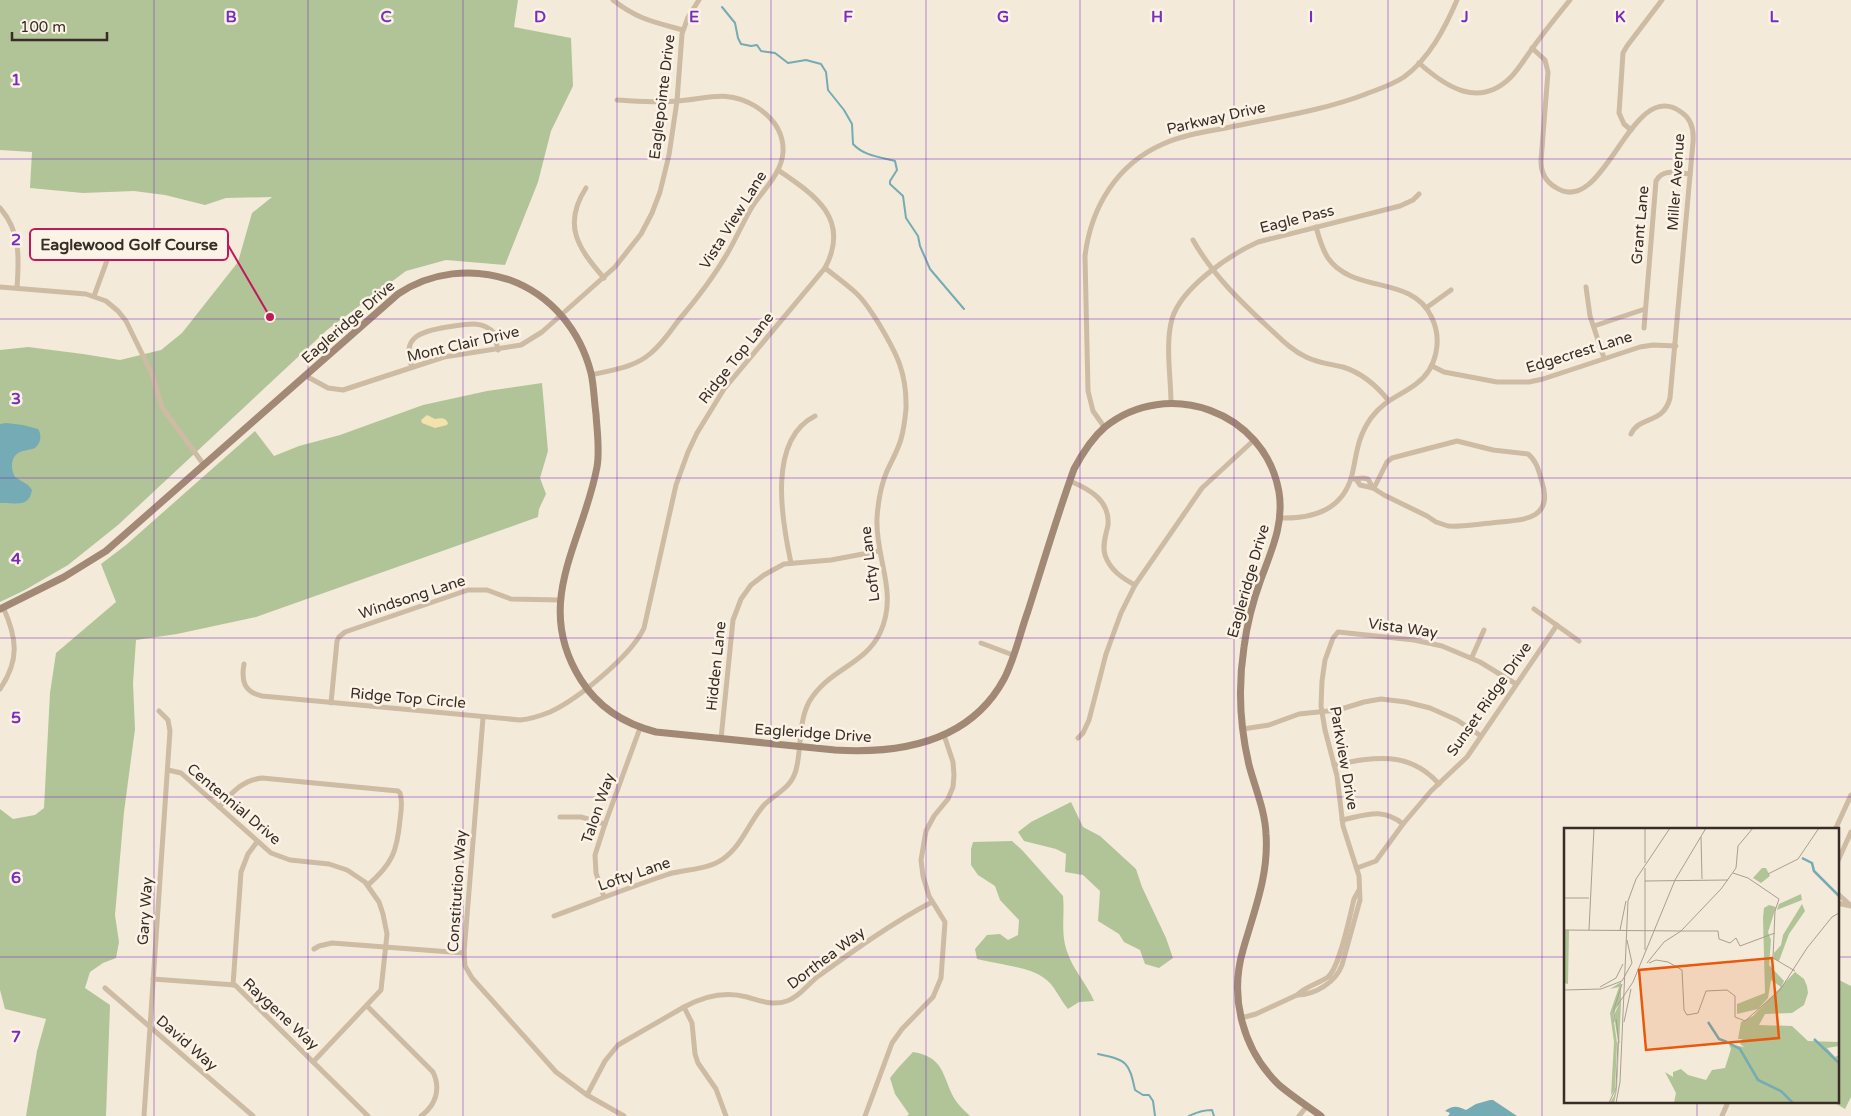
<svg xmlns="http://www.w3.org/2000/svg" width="1851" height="1116" viewBox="0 0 1851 1116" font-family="'Varela Round',sans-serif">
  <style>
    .green { fill: #b1c497 }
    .sand { fill: #f3e2ac }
    .water { fill: #75abb4 }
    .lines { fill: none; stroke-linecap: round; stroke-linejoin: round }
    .stream { stroke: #75abb4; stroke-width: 2 }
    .minor { stroke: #cdbba4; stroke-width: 5 }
    .secondary { stroke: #a18975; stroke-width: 7 }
    .grid { fill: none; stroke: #7b2cbf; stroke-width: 1; stroke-opacity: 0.55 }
    .labels { text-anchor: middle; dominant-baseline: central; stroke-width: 5; stroke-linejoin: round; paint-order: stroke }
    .street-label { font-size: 15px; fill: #382d26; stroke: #fbf3e6 }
    .inset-river { fill: none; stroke: #75abb4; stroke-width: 2.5 }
    .inset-road { fill: none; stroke: #a99e91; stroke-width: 1 }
    .view { fill: #e8590c; fill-opacity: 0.15; stroke: #e8590c; stroke-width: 2.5 }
    .inset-edge { fill: none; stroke: #382d26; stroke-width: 2.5 }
    .grid-label { font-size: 16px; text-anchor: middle; font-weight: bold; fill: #7b2cbf; stroke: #fbf3e6; stroke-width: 5; stroke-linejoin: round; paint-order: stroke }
    .leader { fill: none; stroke: #c2185b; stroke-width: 2 }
    .callout-dot { fill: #c2185b; stroke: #fbf3e6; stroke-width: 2 }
    .callout { fill: #fbf3e6; stroke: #c2185b; stroke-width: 2 }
    .callout-label { font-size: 16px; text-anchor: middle; font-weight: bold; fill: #382d26 }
  </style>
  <rect width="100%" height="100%" fill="#f4ead9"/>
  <g class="green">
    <path d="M0,0H518L514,27L571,38L573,86L551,131L538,182L505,265L446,260L406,271L327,330L118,525L68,565L25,590L0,602V350L28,347L83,354L120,360L161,350L182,333L238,262L252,213L272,197L226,198L205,205L165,195L134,191L83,193L30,188L32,152L0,150Z"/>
    <path d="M542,383L548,451L540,478L546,494L539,509L538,517L256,617L177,634L136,640L133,683L135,729L124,812L115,915L119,942L116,958L103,963L90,972L85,988L110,1005L106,1116H26L37,1051L46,1019L5,1009L0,990V809L13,819L35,815L44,808L50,693L56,653L116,602L101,564L126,545L255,431L274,456L299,446L340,435L423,405L487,391Z"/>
    <path d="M1071,802L1083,827L1100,836L1136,869L1142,887L1166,938L1173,958L1159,968L1145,964L1140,950L1124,942L1119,934L1098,921L1100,891L1083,875L1065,872L1066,854L1056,849L1024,841L1018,832L1031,822Z"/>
    <path d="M1012,841L1022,850L1063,896C1065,915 1060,935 1068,954C1074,971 1087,984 1094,1001L1079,1002L1068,1009C1060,1000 1054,984 1044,978C1030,967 996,964 977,959L975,949L987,935L1000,934L1008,940L1018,935L1019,920L1000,900L995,886L978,875L971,865V849L973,842Z"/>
    <path d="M1837,979L1851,986V1097L1845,1109L1833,1102H1837Z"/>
    <path d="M913,1052C944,1057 942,1075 954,1098C958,1105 965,1111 970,1116H907L909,1114L895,1094L890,1078L898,1068Z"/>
  </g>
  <path class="sand" d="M427,415L435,419C441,418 445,417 448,423L447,425L435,428L422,423L421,420Z"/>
  <g class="water">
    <path d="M6,423L23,425L38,429C42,435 41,443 35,448C30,450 23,450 18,453C10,458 11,470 15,477L28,485L32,490C29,509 14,502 0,503V424Z"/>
    <path d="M1490,1100H1493L1517,1116H1448L1450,1113L1445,1111C1453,1105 1458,1106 1466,1110L1476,1104Z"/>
  </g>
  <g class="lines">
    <g class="stream">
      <path d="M722,7L735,23L738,38L741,44L751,46L757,45L761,51L775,53L788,63L806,60L821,64L826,72L828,90L844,110L852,124L853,144C864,156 880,157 895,161L897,170L890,181V184L903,196L906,218L918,236L920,246L930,269L964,309"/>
      <path d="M1098,1054C1127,1060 1129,1062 1135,1090L1143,1095H1149L1153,1101L1155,1116"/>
      <path d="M1189,1116C1197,1112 1203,1110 1212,1110L1214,1116"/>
    </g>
    <g class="minor">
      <path d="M613,0C637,19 654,22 683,30"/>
      <path d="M1532,48L1545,60L1548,72L1541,161C1541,172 1545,181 1555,187C1605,221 1630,75 1681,112C1692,119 1694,130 1693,142L1670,398C1663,425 1640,415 1631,434"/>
      <path d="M1419,63C1446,87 1479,109 1511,77C1519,69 1525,58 1532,49C1544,32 1557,16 1570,0"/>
      <path d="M1631,130L1624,124L1619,113L1623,53L1627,46L1662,0"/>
      <path d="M586,188C562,225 578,248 604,278"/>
      <path d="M0,208C21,232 19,258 17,288"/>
      <path d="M1193,240C1212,274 1240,301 1268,327C1280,338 1291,350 1306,357C1318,363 1330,364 1343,367C1362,373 1376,385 1388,400"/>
      <path d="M0,287L86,294L106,301L118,311L126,321L152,374L162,407L204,465"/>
      <path d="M1586,287L1590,316L1604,358"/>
      <path d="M94,296L116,236"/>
      <path d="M1426,308L1451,290"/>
      <path d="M1594,326L1645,309"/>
      <path d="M1644,328L1656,181C1663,168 1678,173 1690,174"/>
      <path d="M1432,366L1444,372L1497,382H1529L1543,379L1640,347L1653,345L1676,346"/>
      <path d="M412,367C400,336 423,331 447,327C464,325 482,319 494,333L498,350"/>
      <path d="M591,375C612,370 634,368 651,353C662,344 670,332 678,321C696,300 713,278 727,254C736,239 743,222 752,207C763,190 782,173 783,152C784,131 771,116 755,106C727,89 707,99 678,101C658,103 637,101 617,100"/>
      <path d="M306,376L328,388L343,390L444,357L521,345L542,332L615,267L641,234L652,213L660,192L669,155L677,101L682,34L688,17L699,0"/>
      <path d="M1171,403C1171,378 1165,344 1172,319C1181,288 1229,255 1258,242L1400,206L1413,200L1419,194"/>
      <path d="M1105,428L1093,411L1088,391L1085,256C1091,207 1117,164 1163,144C1183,135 1205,132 1226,128C1272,118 1322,111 1366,94C1379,89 1392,85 1404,77C1429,59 1445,28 1457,0"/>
      <path d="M1354,479L1363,478L1368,479L1373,488"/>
      <path d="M1356,479L1360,485L1373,488L1384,495L1427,516L1436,522L1448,526C1462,527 1477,524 1491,523C1518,520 1555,522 1542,482C1539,472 1537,461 1528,454L1493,450L1457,441L1392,458L1387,462L1374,488"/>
      <path d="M1070,481C1089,489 1110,500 1108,525C1106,535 1102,545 1105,555C1110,570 1122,578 1135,585"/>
      <path d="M1280,518C1312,519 1343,510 1352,475C1357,453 1357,438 1371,418C1385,399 1399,397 1416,384C1437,369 1443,339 1431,316C1411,275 1353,294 1328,258C1322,249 1319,238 1316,227"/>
      <path d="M791,563C782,521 767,440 815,416"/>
      <path d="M1534,609L1579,641"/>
      <path d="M981,643L1013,655"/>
      <path d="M1472,657L1484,630"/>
      <path d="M244,664C241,681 244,692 262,696L520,720C531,719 540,716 550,712C578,699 631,656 644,628L676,485L688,452L697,433L724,389L825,268C851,219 815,195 778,170"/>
      <path d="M0,689C20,660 17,638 3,607"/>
      <path d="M331,703L337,641L339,637L345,632L468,590H487L511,599L560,600"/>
      <path d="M483,718L464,953L465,966L472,978L556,1072L587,1095L624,1116"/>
      <path d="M1243,729L1269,725L1299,714L1338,710L1364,702L1381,699L1406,702L1430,708L1457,720L1481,736"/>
      <path d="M1078,738L1083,733L1089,720L1106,654L1121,613L1135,585L1202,488L1254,440"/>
      <path d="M721,739L733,620L741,599L751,585L764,575L784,564L831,560L879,551"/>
      <path d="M1334,765C1374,757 1409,750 1439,784"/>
      <path d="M168,770L181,773L271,853L290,860L329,864L347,870L365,882L379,902L383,914L387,934L381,990L313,1062"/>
      <path d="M219,807C232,793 242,780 262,778L398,791L400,793C403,802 401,811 400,820C397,852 392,864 368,885"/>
      <path d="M560,817H581L605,824"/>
      <path d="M1342,820C1366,815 1382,807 1403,824"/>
      <path d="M1835,830L1851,795"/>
      <path d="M1837,863L1851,832"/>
      <path d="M1357,868L1376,861L1403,824L1431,791L1467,757L1557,625"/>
      <path d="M1837,893L1850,905"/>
      <path d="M604,897L596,873L595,855L605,824L640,728"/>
      <path d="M1837,903L1851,906"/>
      <path d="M554,916C592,902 630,887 669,874C687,869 707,870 723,859C743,845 749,821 765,804C778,792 791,788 796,770C802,747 798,723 809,702C828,669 864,666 880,633C899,592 875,559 877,518C878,502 881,485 887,471C892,460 898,450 901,439C904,429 905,419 906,409C907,373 897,354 879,324C872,313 865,301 856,293C846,284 835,276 825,268"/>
      <path d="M314,949L319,946L332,943L464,953"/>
      <path d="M153,979L235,985L368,1116"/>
      <path d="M233,985L241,872L248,854L257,842"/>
      <path d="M105,988L253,1116"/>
      <path d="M1297,995C1315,995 1336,982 1342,965L1360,900L1359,876L1343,826L1337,776L1325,730L1321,706L1322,681L1325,660L1333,638L1338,632L1414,640L1442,646L1480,662L1516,684"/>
      <path d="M367,1006L433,1072C441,1089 436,1105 421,1116"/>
      <path d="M684,1007L692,1023L695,1054L698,1063L716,1089L726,1116"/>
      <path d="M1241,1018L1256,1014L1297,995C1306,986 1318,984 1328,977C1340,967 1350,915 1354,899L1359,890"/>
      <path d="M587,1095L605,1061L618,1045L684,1007C704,996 725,991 747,997C761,1001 773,1006 787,1001C801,996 808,983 820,975C856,949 892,923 932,902"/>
      <path d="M144,1116L170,731L168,720L159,711"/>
      <path d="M865,1116L892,1043L902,1029L933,997L941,978L945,922L929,896L923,876L921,860L926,831L934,816L948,799L953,787L954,775L953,762L944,735"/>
      <path d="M1299,1116L1307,1106"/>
      <path d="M1722,1116L1728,1102"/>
    </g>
    <path class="secondary" d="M0,609L64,577L106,551L398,294C431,272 472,267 510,280C551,295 580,330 591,373C594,386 594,400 596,414C597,431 600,450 597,467C583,543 532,603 581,680C598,707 625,724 656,732L835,750C900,754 970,742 1004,679C1015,658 1020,633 1028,611C1043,564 1057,516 1074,469C1082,454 1091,439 1105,427C1167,377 1265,411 1279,492C1284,524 1272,549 1261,579C1253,601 1247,624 1244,647C1238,686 1240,727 1249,765C1255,788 1265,810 1266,834C1269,875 1254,911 1243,950C1229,998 1243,1050 1279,1085C1292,1096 1307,1106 1321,1116"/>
  </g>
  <path class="grid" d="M154,0V1116M308,0V1116M463,0V1116M617,0V1116M771,0V1116M926,0V1116M1080,0V1116M1234,0V1116M1388,0V1116M1542,0V1116M1697,0V830M0,159H1851M0,319H1851M0,478H1851M0,638H1851M0,797H1851M0,957H1565M1837,957H1851M1697,1102V1116"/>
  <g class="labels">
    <g class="street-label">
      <text transform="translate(662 97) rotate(-83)">Eaglepointe Drive</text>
      <text transform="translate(1216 118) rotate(-13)">Parkway Drive</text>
      <text transform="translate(1676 182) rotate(-86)">Miller Avenue</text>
      <text transform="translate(1297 219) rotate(-14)">Eagle Pass</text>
      <text transform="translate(733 220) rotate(-58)">Vista View Lane</text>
      <text transform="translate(1640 225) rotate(-85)">Grant Lane</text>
      <text transform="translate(348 322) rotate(-41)">Eagleridge Drive</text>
      <text transform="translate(463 344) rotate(-13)">Mont Clair Drive</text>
      <text transform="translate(1579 352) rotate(-17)">Edgecrest Lane</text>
      <text transform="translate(736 358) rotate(-52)">Ridge Top Lane</text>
      <text transform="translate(870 564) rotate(-97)">Lofty Lane</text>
      <text transform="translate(1248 581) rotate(-74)">Eagleridge Drive</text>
      <text transform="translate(412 597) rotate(-18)">Windsong Lane</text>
      <text transform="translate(1403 628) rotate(8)">Vista Way</text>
      <text transform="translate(716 666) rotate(-84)">Hidden Lane</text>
      <text transform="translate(408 698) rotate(5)">Ridge Top Circle</text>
      <text transform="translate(1489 699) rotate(-55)">Sunset Ridge Drive</text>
      <text transform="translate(813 733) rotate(4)">Eagleridge Drive</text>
      <text transform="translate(1344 758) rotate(80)">Parkview Drive</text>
      <text transform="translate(234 804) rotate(40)">Centennial Drive</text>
      <text transform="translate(598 808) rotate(-71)">Talon Way</text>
      <text transform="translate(634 874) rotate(-19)">Lofty Lane</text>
      <text transform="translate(457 891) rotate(-86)">Constitution Way</text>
      <text transform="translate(145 911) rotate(-86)">Gary Way</text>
      <text transform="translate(826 958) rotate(-37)">Dorthea Way</text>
      <text transform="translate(281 1014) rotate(43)">Raygene Way</text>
      <text transform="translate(187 1043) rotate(41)">David Way</text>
    </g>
  </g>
  <g transform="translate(1564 828)">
    <rect width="275" height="275" fill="#f4ead9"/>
    <path d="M198,40H202L206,48L197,55L189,50ZM237,66L238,72L213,82L215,76ZM238,76L241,83L225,106L215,133L210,131V125L217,117L219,107ZM205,77L212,79L204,104L207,112L205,137L220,153L217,159L207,152L204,170L194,181L173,186V176L201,165L199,90L200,80ZM0,102H5L4,156L0,155ZM231,144L240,151L243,158L244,165L240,177L228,185L201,186L195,197L228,198L244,213L275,214V218L263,220L271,229L275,227V232L271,230L275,238V275H110L112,265L101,244L109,249V244L117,241L124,247L142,252L148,242L161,240L167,221L165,216L180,219L176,216L178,211H174L177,194L189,188ZM57,154V176L53,262L50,275H46L50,268L52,260L54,223V214L50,187L57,172L49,186L53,215L51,261L42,275L47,267L50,214L46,185L55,159L46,161Z" fill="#b1c497"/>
    <path class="inset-river" d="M238,30L248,35L250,43L275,68M144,194L155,211L163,214M250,211L275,235M165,215L176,221L194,252L217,263L229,275"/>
    <path class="inset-road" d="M81,0V35M137,9L138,51M81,40V122M169,45L184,50L215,71L211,83L209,130L231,143M204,46L234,31L255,0M81,53L164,52M0,70H25M0,102L118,103M25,102L30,0M56,102L62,73M118,103H154L155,111L166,115L172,110L176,118L211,105M83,135L100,114L117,103L157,61L172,40L174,18L189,0M85,135L92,132L104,134L118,142L120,182L123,187L134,185L142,163L163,162L171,168V189L181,193L216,162L243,120L268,89L275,85M36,159L52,150L59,136M0,162L37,161L58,153L68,135L63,112M53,178L69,154L111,52L142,0M52,191L55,215M50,194V181L58,156M60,194L67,161M45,275L52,260L54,214M52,275L56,254L64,73L72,51L106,0"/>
    <path class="view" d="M208,130L215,210L82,222L75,142Z"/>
    <rect width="275" height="275" class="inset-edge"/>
  </g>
  <g class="grid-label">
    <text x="231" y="22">B</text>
    <text x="386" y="22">C</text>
    <text x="540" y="22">D</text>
    <text x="694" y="22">E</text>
    <text x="848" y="22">F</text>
    <text x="1003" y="22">G</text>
    <text x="1157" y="22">H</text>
    <text x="1311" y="22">I</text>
    <text x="1465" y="22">J</text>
    <text x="1620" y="22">K</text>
    <text x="1774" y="22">L</text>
    <text x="16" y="85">1</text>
    <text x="16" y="245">2</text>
    <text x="16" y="404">3</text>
    <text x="16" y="564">4</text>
    <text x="16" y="723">5</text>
    <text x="16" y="883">6</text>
    <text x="16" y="1042">7</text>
  </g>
  <path class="leader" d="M270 317L228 245"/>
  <circle class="callout-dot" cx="270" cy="317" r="5"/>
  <rect class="callout" x="30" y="229" width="198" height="31" rx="5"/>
  <g class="callout-label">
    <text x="129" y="250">Eaglewood Golf Course</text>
  </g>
  <path d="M12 32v8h95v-8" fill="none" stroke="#382d26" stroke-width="2.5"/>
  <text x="20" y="32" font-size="15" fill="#382d26" stroke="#fbf3e6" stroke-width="4" paint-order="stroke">100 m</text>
</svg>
